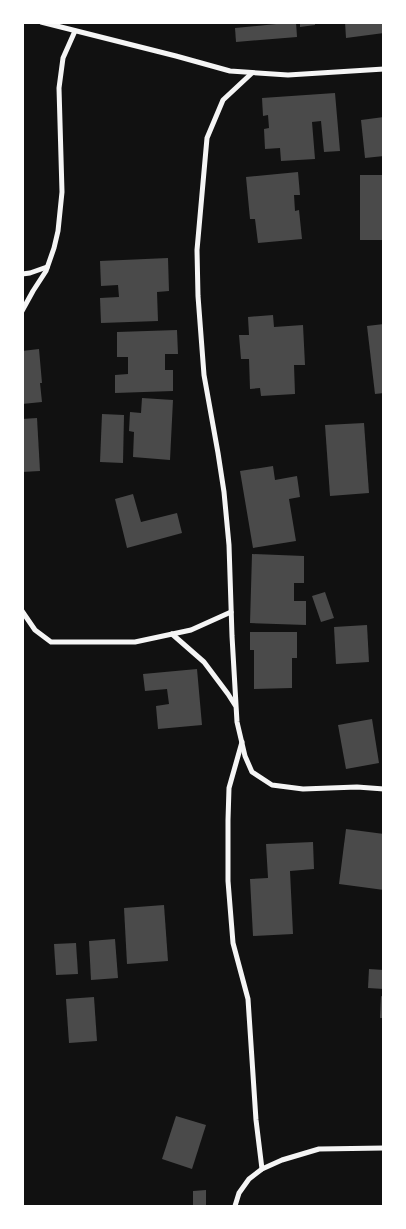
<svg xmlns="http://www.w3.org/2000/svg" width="406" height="1229" viewBox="0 0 406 1229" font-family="'Noto Sans',sans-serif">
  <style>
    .building { fill: #4a4a4a }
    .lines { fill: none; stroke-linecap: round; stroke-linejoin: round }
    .minor { stroke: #f5f5f5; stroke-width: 5 }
  </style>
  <rect width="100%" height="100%" fill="#111"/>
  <g class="building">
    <path d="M296,22L297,37L236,42L235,28Z"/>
    <path d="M300,22H315V25L300,27Z"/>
    <path d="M345,22H384V33L346,38Z"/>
    <path d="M335,93L340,151L324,152L321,121L312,122L315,159L281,161L280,148L265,149L264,129L269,128L268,115L263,116L262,98Z"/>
    <path d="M384,117V156L365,158L361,120Z"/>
    <path d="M298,172L300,195H294L295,211L299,210L302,239L258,243L255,219H250L246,177Z"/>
    <rect x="360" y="175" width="24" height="65"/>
    <path d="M168,258L169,291L157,292L158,321L101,323L100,298L119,297L118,285L101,286L100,261Z"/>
    <path d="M273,315L274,327L303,325L305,365H294L295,394L261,396L260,388L250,389L249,359H241L239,335H249L248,317Z"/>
    <path d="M384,324V393L375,394L367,326Z"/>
    <path d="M177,330L178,354H165V370H173V391L115,393V375L128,374V357H117V332Z"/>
    <path d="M39,349L42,383H40L42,402L22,404V351Z"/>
    <path d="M142,398L173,400L170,460L133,457L134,432L129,431L130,412L141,413Z"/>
    <path d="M102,414L124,415L123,463L100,462Z"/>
    <path d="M37,418L40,471L22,472V419Z"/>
    <path d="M364,423L369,493L330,496L325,425Z"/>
    <path d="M273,466L275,480L297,476L300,497L289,499L296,541L253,548L240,471Z"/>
    <path d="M133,494L141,522L177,513L182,533L127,548L115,499Z"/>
    <path d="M252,554L304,556V583H294V601H306V625L250,623Z"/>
    <path d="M325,592L334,618L321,622L312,596Z"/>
    <path d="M367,625L369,662L336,664L334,627Z"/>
    <path d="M250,632H297V658H292V688L254,689V650H250Z"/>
    <path d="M197,669L202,725L158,729L156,706L169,704L167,689L145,691L143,674Z"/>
    <path d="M372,719L379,763L346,769L338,725Z"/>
    <path d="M346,829L384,834V890L339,884Z"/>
    <path d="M313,842L314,869L290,871L293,934L253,936L250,879L268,878L266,844Z"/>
    <path d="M164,905L168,961L127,964L124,908Z"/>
    <path d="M115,939L118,978L91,980L89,941Z"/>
    <path d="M76,943L78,974L56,975L54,944Z"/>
    <path d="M369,969L384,970V989L368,988Z"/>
    <path d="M381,996L384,997V1018H380Z"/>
    <path d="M94,997L97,1041L69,1043L66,999Z"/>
    <path d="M176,1116L206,1125L192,1169L162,1159Z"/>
    <path d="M206,1190V1206H193V1191Z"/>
  </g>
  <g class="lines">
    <g class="minor">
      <path d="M41,22L176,56L230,71L288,75L384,69"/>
      <path d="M252,73L223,100L207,138L197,250L198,296L204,375L218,453L224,492L229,545L232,636L237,722L245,756L252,772L272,785L303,789L357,787L384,789"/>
      <path d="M22,274L30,273L47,267"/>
      <path d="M22,311L33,291L46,271L54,248L58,231L62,192L59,88L63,58L75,31"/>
      <path d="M22,611L35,630L51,642H135L191,630L231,612"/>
      <path d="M172,634L204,662L228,694L235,705"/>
      <path d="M242,742L229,788L228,820V881L233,943L248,999L256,1120L262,1169"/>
      <path d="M235,1206L239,1193L249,1179L262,1169L282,1160L319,1149L384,1148"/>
    </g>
  </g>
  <rect width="406" height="1229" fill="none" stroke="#ffffff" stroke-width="48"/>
</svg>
